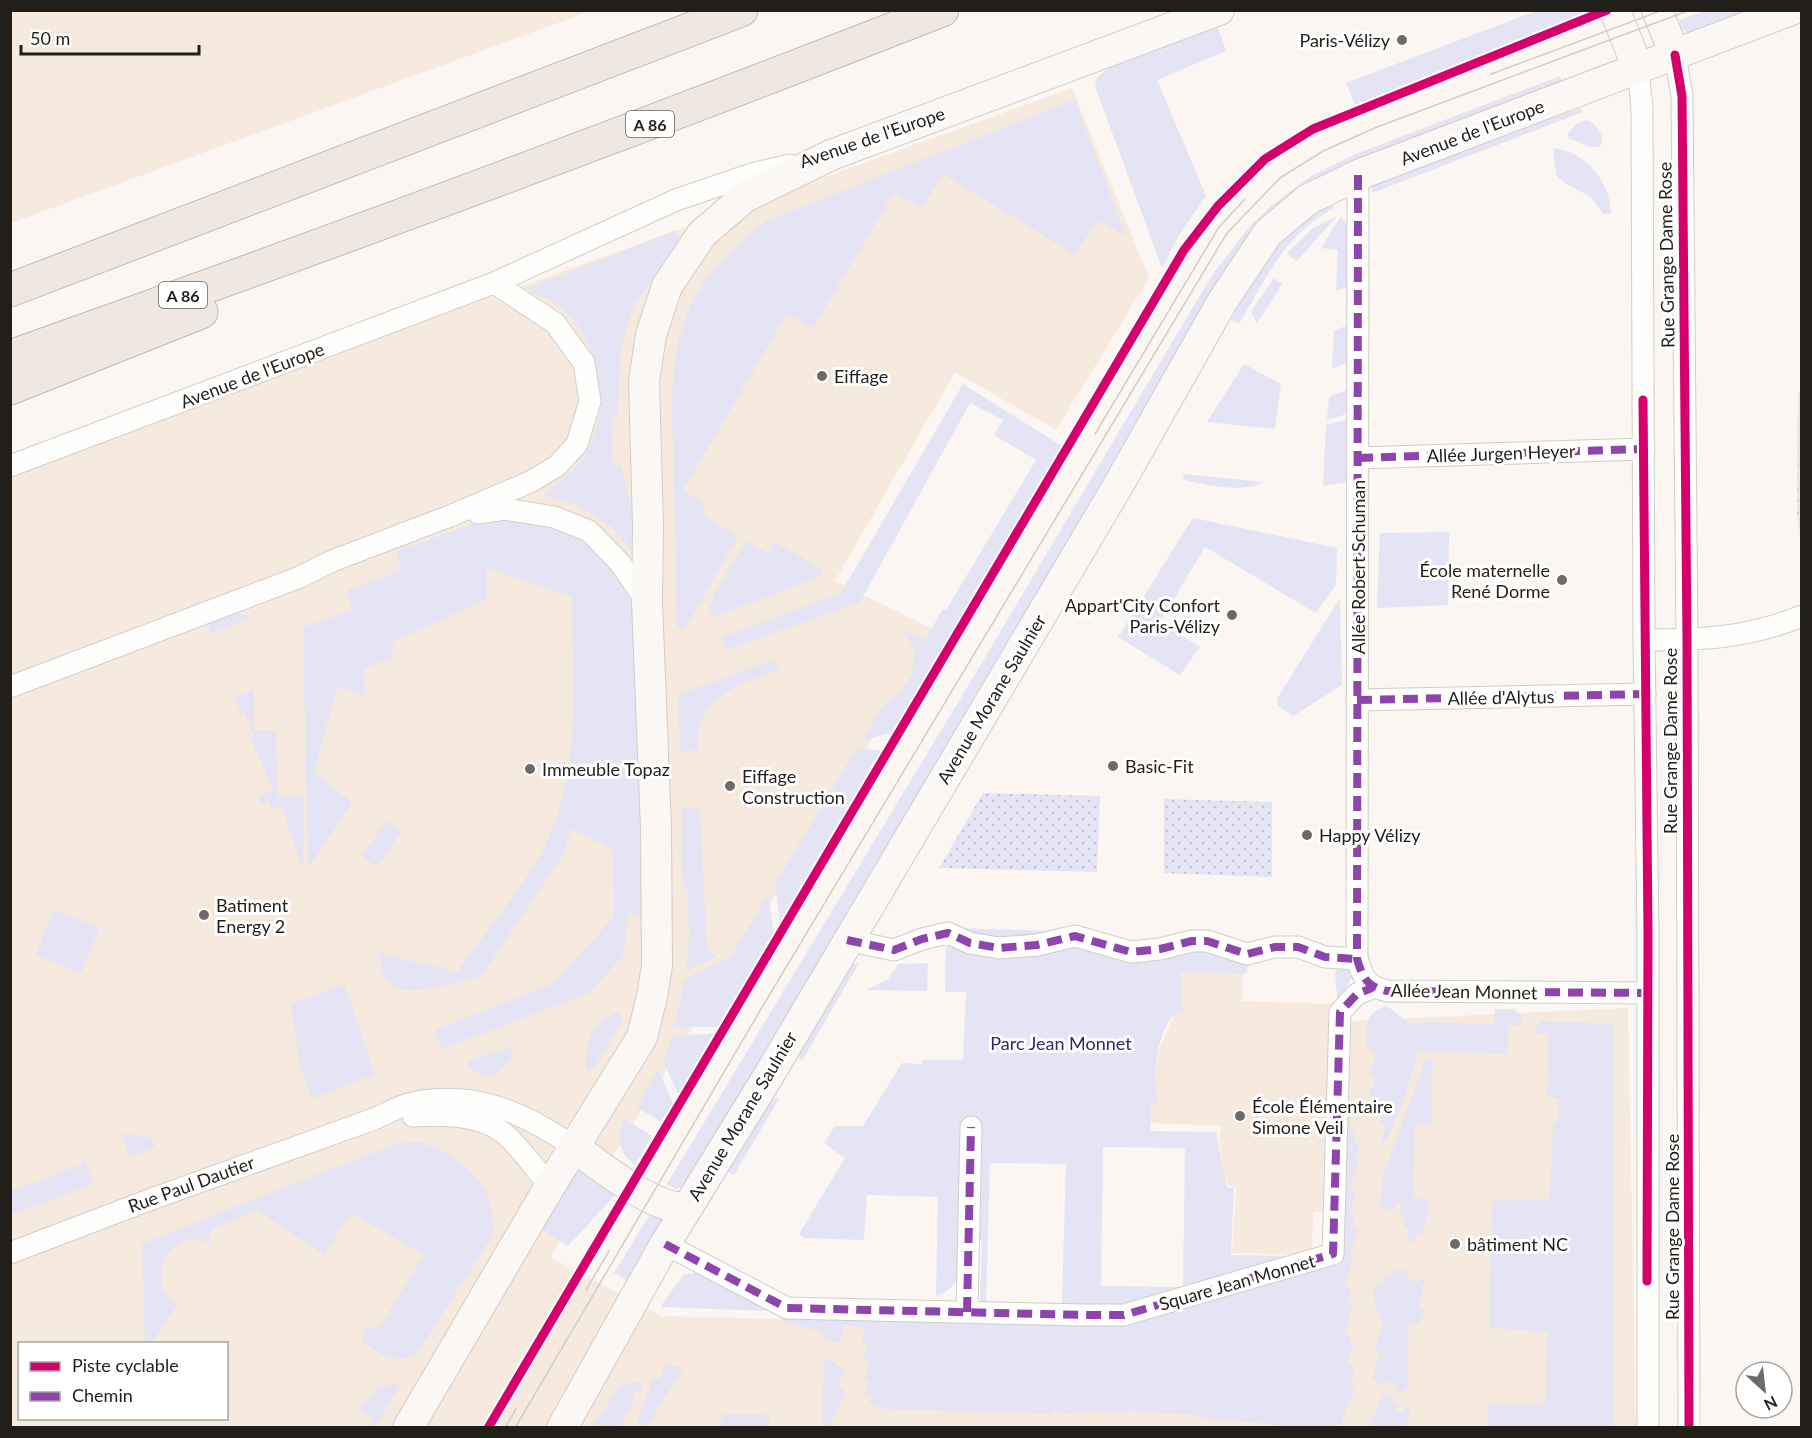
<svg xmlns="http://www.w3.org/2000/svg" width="1812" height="1438" viewBox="0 0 1812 1438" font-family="Lato,sans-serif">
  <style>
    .built { fill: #f6eadf; fill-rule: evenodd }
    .green { fill: #e4e4f4 }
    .garden { fill: url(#garden-dots) }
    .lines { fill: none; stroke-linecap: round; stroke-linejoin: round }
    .street-casing { stroke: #d2cdc9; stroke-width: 23 }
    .secondary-casing { stroke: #d2cdc9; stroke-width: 32 }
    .highway-casing { stroke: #c2b8b0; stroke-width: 35 }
    .street { stroke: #fefefd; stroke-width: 21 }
    .secondary { stroke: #faf7f4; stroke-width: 30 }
    .highway { stroke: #efe8e2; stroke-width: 33 }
    .tram { stroke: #cfcecc; stroke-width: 1.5 }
    .quiet { stroke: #8e44ad; stroke-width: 8; stroke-dasharray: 15 8; stroke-linecap: butt }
    .cycleway-casing { stroke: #fff; stroke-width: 13 }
    .cycleway { stroke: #d6006c; stroke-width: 9 }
    .poi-dot { fill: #6e6a65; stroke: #fff; stroke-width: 2 }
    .labels { text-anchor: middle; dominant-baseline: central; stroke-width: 6; stroke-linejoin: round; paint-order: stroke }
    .shield { fill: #fff; stroke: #64625f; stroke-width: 1.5 }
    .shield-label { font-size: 16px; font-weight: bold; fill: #221e1a }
    .poi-label { font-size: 18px; fill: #221e1a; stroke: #fff; text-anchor: start }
    .street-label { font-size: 18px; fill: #221e1a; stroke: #fff }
    .park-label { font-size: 18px; fill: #2d2a73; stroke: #fff }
  </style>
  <defs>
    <pattern id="garden-dots" width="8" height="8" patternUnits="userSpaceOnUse" patternTransform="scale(1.5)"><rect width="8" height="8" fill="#e4e4f4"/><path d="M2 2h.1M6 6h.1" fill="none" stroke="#c3c3d1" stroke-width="1.8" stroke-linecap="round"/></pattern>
  </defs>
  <rect width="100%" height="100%" fill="#fbf6f1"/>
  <g class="built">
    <path d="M11,10H591V11L11,223Z"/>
    <path d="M1072,88L1149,278L1056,430L955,372L835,581L939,632L550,1257L661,1316L1126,1328L1332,1268L1348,1021L1628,1008L1636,1427L11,1428V470ZM20,1344H226V1418H20Z"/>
    <path d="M1181,972L1243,974L1242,1001L1334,1004L1328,1212H1313L1312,1255L1232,1253L1236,1187L1228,1186L1222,1162L1219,1136L1222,1126L1151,1123V1105L1160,1104L1153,1085L1158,1052L1174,1015L1186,1007H1181Z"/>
  </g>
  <g class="green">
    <path d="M1536,11H1594L1355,105L1346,83Z"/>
    <path d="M1705,11H1754L1689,33L1683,30L1679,20Z"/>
    <path d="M1217,24L1226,51L1157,80L1206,196L1179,235L1162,268L1095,86L1097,78L1108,68Z"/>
    <path d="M1560,76L1562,82L1300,199L689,1182L676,1189L667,1184L977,671L1212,275L1250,226L1271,206L1308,178L1353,155Z"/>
    <path d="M1075,100L1126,236L1097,220L1075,255L943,174L922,208L894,193L813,328L787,314L683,490L706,504L702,514L738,537L686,627L677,630C676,580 675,530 674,480C673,422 665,355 693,301C711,268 737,244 766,221Z"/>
    <path d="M1581,108L1583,112L1372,193V183L1532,124Z"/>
    <path d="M1587,120C1600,125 1611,149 1593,147C1586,147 1578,140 1570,139L1567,134L1579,122Z"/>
    <path d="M1553,148C1586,151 1611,183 1611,214H1603L1591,197L1566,184L1556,175Z"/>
    <path d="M1330,201L1334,208C1283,236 1268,276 1239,324L1231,319L1281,238Z"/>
    <path d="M1337,216L1297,261L1286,254L1313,228Z"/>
    <path d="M1341,216L1354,236L1351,285L1336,291L1338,250L1321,248Z"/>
    <path d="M677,230L678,246L634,305L626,328L620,354L618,415L611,417L613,466L621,465L632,509L636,557L612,527L577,505L543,495C557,483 574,472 584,457C613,411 602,340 559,306C551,300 540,296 531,292L529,288Z"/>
    <path d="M1274,278L1282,284L1257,324L1251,311Z"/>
    <path d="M1350,324L1351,361L1332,369L1334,331Z"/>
    <path d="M1244,364L1281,384L1275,429L1207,422Z"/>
    <path d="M963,384L1062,446L892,733L862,740L885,703L899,695L912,674L915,652L904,630L925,640L943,609L946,610L1036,460L994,435L1003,420L970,403L860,602L727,650L721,637L841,593Z"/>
    <path d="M1349,389L1350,413L1327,420L1329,397Z"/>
    <path d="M1349,419L1350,482L1323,486L1326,425Z"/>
    <path d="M1184,474L1264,482C1243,493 1205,486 1183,479Z"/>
    <path d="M520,517C537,522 559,525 575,534C603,550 624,580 634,611L643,916L629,913L623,956L589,993L442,1049L435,1033L437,1029L552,984L614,917L613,850L571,829L563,855L482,976C462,980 406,1000 390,984C382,976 381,963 379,953L457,972C483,935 517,895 539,857C584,778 572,684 572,597L487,568V599L393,642L392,657L365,668L364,695L337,687L314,773L352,802L308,869L303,627L353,610L346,590L401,571L396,551L485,520Z"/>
    <path d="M1193,518L1337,548L1336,585L1316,613L1205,547L1160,622L1200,647L1180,675L1118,637Z"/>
    <path d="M1449,532L1448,605L1377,608L1380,533Z"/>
    <path d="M746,541L768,553L774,542L823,569L820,577L713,617L709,606L715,598L713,596Z"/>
    <path d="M1340,598L1342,685L1293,716L1278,706L1277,699Z"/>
    <path d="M237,612L251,618L211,633L207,623Z"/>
    <path d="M773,660L780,670C736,684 694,698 697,753L687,749L686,751L680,752L678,695Z"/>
    <path d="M254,690V730L276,731L278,796H304L303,871L281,805L272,809L268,800L261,804L258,797L274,790L250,738L254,735L244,712L241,713L235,697Z"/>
    <path d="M856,749L882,750L780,923L775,885Z"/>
    <path d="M681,807L700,809L707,950L717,957L686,971L689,935L688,894L682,875Z"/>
    <path d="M386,821L402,831L377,867L362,856Z"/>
    <path d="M768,894L774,932L717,1027H674L685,979L731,957Z"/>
    <path d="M54,909L100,928L81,974L35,955Z"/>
    <path d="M961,928L1050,931L1049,937L971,939Z"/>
    <path d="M946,940L1192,946L1248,958L1247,972L1243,974L1181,972V1007H1188C1184,1009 1179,1011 1175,1014C1157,1031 1149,1083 1160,1104L1151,1106L1150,1131L1216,1132L1227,1188H1234L1231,1255L1296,1256L1183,1288L1185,1148L1103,1147L1101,1286L1179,1287V1290L1128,1305L1062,1304L1066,1164L990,1163L986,1302H980L982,1241L974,1236C966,1258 961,1289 936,1296L938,1197L867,1195L864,1240L804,1238L799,1234L845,1158L824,1143L835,1126H863L902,1063L922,1064L923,1060H963L966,992H945Z"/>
    <path d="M859,963L802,1061L797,1055L848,965Z"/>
    <path d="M928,963L927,991L867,990L888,979L898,964Z"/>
    <path d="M1339,965L1352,969V977L1338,1005L1335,974Z"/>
    <path d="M345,984L375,1074L312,1099L300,1067L291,1004Z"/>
    <path d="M1387,1006L1412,1025L1422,1022L1494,1024L1495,1009H1514L1520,1015L1523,1026H1509L1507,1054L1418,1051L1405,1096L1386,1142L1381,1141L1386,1125L1380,1123L1382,1118L1376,1115L1377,1109L1371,1107L1373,1099L1368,1096L1376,1079L1369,1075L1376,1053L1367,1048C1367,1026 1363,1013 1387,1006Z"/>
    <path d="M615,1013H621L622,1021L594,1069L587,1071L585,1067C590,1036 586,1029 615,1013Z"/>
    <path d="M1540,1021L1613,1024V1427H1487L1488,1404L1545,1405L1547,1332L1489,1328L1492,1201L1550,1199L1553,1122H1558L1559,1098L1547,1097L1548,1034H1533Z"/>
    <path d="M713,1034L678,1094L663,1060L673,1035Z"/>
    <path d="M510,1047L513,1050L511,1060L495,1076H483L470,1069L468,1063L472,1060Z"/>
    <path d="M1426,1059L1433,1060L1431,1125L1415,1124L1413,1197L1429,1201V1213L1421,1234H1416L1413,1242L1406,1241L1409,1229L1404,1225L1405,1218L1399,1215L1402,1205L1397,1202L1392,1212L1380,1206L1383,1175Z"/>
    <path d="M658,1069L673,1103L661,1122L637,1107Z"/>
    <path d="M1346,1083L1350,1085L1345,1103L1351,1104L1350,1130L1356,1131L1353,1142L1360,1144L1354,1160L1359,1161L1349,1190L1356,1192L1350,1213L1355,1216L1352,1227L1358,1229L1350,1253L1354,1256L1344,1285L1351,1288L1348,1302L1353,1305L1344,1334L1350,1335L1349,1340L1354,1344L1347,1362L1355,1366L1350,1385L1355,1389L1339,1427H1279L1264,1423L1210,1419L1190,1414L1140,1413L1128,1409L1126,1414L1083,1410L1081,1413L1066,1414L1055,1410L1053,1414L884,1409L868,1403L873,1396L864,1394L869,1383L864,1380L870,1363L863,1358L868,1344L861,1342L865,1329L845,1325L839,1343L822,1339L823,1332L781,1321L780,1313L1126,1322L1339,1259L1343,1110Z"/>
    <path d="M773,1098L779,1099L734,1175L723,1169L766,1101Z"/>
    <path d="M624,1119L652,1136L635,1165C619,1154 615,1135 624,1119Z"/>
    <path d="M120,1133L151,1138L155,1147L130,1157Z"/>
    <path d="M420,1142C464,1158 496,1182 493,1235L418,1352C392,1367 384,1355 361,1341L367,1326L377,1331L424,1255L351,1213L324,1255L256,1210L211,1230L209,1243C171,1226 141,1280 177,1305L152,1343H145L142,1244L397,1143Z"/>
    <path d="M85,1163L94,1184L11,1215V1191Z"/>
    <path d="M579,1169L620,1190L568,1246L542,1230L574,1173Z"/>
    <path d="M653,1209L663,1219L628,1281L614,1273Z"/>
    <path d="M1396,1269L1409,1272L1406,1278L1418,1283L1421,1278L1425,1279L1419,1307L1425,1311L1419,1323L1409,1325L1407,1389L1402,1392L1397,1390V1385L1385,1382L1381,1386L1372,1378L1380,1353L1374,1349L1383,1327L1372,1295L1377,1283H1383L1384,1276L1391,1277Z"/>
    <path d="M703,1272L773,1311L660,1307L684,1274Z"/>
    <path d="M824,1359L834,1362L846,1371L837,1385L846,1393L831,1422L839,1427H822Z"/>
    <path d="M666,1364L683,1368L647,1427L637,1422L653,1378L660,1379Z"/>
    <path d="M642,1381L641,1392H635L630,1411H627L621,1427H593L620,1386Z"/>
    <path d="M394,1384L400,1386L375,1427H369L374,1419L360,1409L376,1389Z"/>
    <path d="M1383,1394L1394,1396L1392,1403L1398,1405L1396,1410L1402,1413L1407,1406L1411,1409L1405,1427H1369Z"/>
    <path d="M724,1414L770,1415V1427H717Z"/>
  </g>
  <g class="garden">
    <path d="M1801,392H1802L1801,542L1797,514L1798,393Z"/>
    <path d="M983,793L1100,796L1097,872L939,868Z"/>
    <path d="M1164,799L1272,802V877L1164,873Z"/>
  </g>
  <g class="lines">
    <defs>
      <g id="street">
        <path d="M1675,55L1682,96L1687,640L1689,1428"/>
        <path d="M1638,69L1642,108L1644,640L1648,934V1428"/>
        <path d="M1358,175L1357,959C1363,978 1366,986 1387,991L1648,993"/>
        <path d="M1358,458L1644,449"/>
        <path d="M10,466L494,283L676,200L752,174L790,165"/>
        <path d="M478,513L505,509L554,517L589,531L620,563L647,602"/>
        <path d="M1644,640C1701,640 1748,638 1802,616"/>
        <path d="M10,687L300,577L332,561L450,516L530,482L557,466L577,444L590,401L584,363L555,323L494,283"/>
        <path d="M1357,700L1645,694"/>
        <path d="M847,940L894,950L922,939L948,933L970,943L999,948L1037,945L1075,936L1131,952L1160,949L1192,941H1207L1247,954L1275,947H1298L1325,957L1357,959"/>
        <path d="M413,1116C442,1114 484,1114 507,1136C523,1151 536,1170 550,1186"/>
        <path d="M665,1244L787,1308L1084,1315H1124L1333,1254L1340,1012L1357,994L1372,988"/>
        <path d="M10,1253L149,1200L374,1119C386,1114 399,1106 412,1103C474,1090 524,1112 574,1147"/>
        <path d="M967,1312L971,1127"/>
      </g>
      <g id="secondary">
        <path d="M1615,10L1638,69"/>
        <path d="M1657,10L1675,55"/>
        <path d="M574,1147C602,1167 651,1208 686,1208"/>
        <path d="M408,1428L550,1186L642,1037L652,997L657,965L656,828L647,602L648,526L644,381L651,335L667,286L702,234L745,197L831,155L1219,10"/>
        <path d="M562,1428L665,1244L769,1075L1119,484L1222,302L1268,233L1307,200L1358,175L1791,10"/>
      </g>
      <g id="highway">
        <path d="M10,290L741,10"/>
        <path d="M10,357C323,246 633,131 942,10"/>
        <path d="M10,388L201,312"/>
      </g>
    </defs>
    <use href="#street" class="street-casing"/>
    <use href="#secondary" class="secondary-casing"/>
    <use href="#highway" class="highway-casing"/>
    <use href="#street" class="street"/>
    <use href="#secondary" class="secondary"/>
    <use href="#highway" class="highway"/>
    <g class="tram">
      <path d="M1491,74L1663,10"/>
      <path d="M1095,434L1219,227L1245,199"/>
      <path d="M586,1290L609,1251"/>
      <path d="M505,1428L516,1409"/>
      <path d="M515,1428L764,1004L1227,233L1280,178L1323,151L1377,127L1690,10"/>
    </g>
    <g class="quiet">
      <path d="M1358,175L1357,959C1363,978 1366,986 1387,991L1648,993"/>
      <path d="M1358,458L1644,449"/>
      <path d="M1357,700L1645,694"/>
      <path d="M847,940L894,950L922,939L948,933L970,943L999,948L1037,945L1075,936L1131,952L1160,949L1192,941H1207L1247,954L1275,947H1298L1325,957L1357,959"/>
      <path d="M665,1244L787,1308L1084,1315H1124L1333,1254L1340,1012L1357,994L1372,988"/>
      <path d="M967,1312L971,1127"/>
    </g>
    <defs>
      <g id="cycleway">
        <path d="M1675,55L1682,96L1687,640L1689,1428"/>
        <path d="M1643,400L1648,934L1647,1281"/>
        <path d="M488,1428L1184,250L1218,206L1265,159L1313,129L1607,10"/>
      </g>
    </defs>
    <use href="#cycleway" class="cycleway-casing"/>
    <use href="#cycleway" class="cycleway"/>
  </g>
  <g class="poi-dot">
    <circle cx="1402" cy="40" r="6"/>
    <circle cx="822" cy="376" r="6"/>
    <circle cx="1562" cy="580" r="6"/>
    <circle cx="1232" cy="615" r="6"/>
    <circle cx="1113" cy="766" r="6"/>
    <circle cx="530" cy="769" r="6"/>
    <circle cx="730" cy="786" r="6"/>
    <circle cx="1307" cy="835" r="6"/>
    <circle cx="204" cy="915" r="6"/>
    <circle cx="1240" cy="1116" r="6"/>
    <circle cx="1455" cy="1244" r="6"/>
  </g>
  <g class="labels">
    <g class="shield">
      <rect x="626" y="111" width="48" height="26" rx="4.5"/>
      <rect x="159" y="282" width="48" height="26" rx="4.5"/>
    </g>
    <g class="shield-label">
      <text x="650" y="124">A 86</text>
      <text x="183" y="295">A 86</text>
    </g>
    <g class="poi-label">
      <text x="1390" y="40" text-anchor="end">Paris-Vélizy</text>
      <text x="834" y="376">Eiffage</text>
      <text x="1550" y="570" text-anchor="end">École maternelle<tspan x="1550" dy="21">René Dorme</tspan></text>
      <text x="1220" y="605" text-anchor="end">Appart'City Confort<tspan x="1220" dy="21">Paris-Vélizy</tspan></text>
      <text x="1125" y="766">Basic-Fit</text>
      <text x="542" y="769">Immeuble Topaz</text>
      <text x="742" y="776">Eiffage<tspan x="742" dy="21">Construction</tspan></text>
      <text x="1319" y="835">Happy Vélizy</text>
      <text x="216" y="905">Batiment<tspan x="216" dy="21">Energy 2</tspan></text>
      <text x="1252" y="1106">École Élémentaire<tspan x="1252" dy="21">Simone Veil</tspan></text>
      <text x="1467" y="1244">bâtiment NC</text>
    </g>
    <g class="street-label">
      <text transform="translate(1472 132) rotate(-21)">Avenue de l'Europe</text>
      <text transform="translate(872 137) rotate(-19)">Avenue de l'Europe</text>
      <text transform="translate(1666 255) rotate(-91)">Rue Grange Dame Rose</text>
      <text transform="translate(252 375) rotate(-21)">Avenue de l'Europe</text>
      <text transform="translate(1501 453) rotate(-2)">Allée Jurgen Heyer</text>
      <text transform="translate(1358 567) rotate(-90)">Allée Robert Schuman</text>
      <text transform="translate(1501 697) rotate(-1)">Allée d'Alytus</text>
      <text transform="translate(991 699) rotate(-59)">Avenue Morane Saulnier</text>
      <text transform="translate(1670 741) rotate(-90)">Rue Grange Dame Rose</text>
      <text transform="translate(1464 991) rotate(1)">Allée Jean Monnet</text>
      <text transform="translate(742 1116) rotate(-59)">Avenue Morane Saulnier</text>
      <text transform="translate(191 1184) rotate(-20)">Rue Paul Dautier</text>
      <text transform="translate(1672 1227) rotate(-90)">Rue Grange Dame Rose</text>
      <text transform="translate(1237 1282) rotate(-16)">Square Jean Monnet</text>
    </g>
    <g class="park-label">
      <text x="1061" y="1043">Parc Jean Monnet</text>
    </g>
  </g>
  <rect width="1812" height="1438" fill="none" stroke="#221e1a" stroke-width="24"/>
  <rect x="18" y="1342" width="210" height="78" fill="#ffffff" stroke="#a7a5a3" stroke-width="1.5"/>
  <rect x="30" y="1362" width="30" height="9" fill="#d6006c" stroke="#a7a5a3" stroke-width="1.5"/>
  <text x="72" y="1372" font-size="18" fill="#221e1a">Piste cyclable</text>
  <rect x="30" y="1392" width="30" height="9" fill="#8e44ad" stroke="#a7a5a3" stroke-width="1.5"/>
  <text x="72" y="1402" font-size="18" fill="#221e1a">Chemin</text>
  <g transform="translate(1764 1390) rotate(153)"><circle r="28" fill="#ffffff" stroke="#a7a5a3" stroke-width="1.5"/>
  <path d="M0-4.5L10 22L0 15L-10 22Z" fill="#6e6a65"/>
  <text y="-9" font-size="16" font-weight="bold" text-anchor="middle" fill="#221e1a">N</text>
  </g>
  <path d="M21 45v9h178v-9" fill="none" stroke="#221e1a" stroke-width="3"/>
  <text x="30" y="45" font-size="18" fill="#221e1a" stroke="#ffffff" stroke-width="4.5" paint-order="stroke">50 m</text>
</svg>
